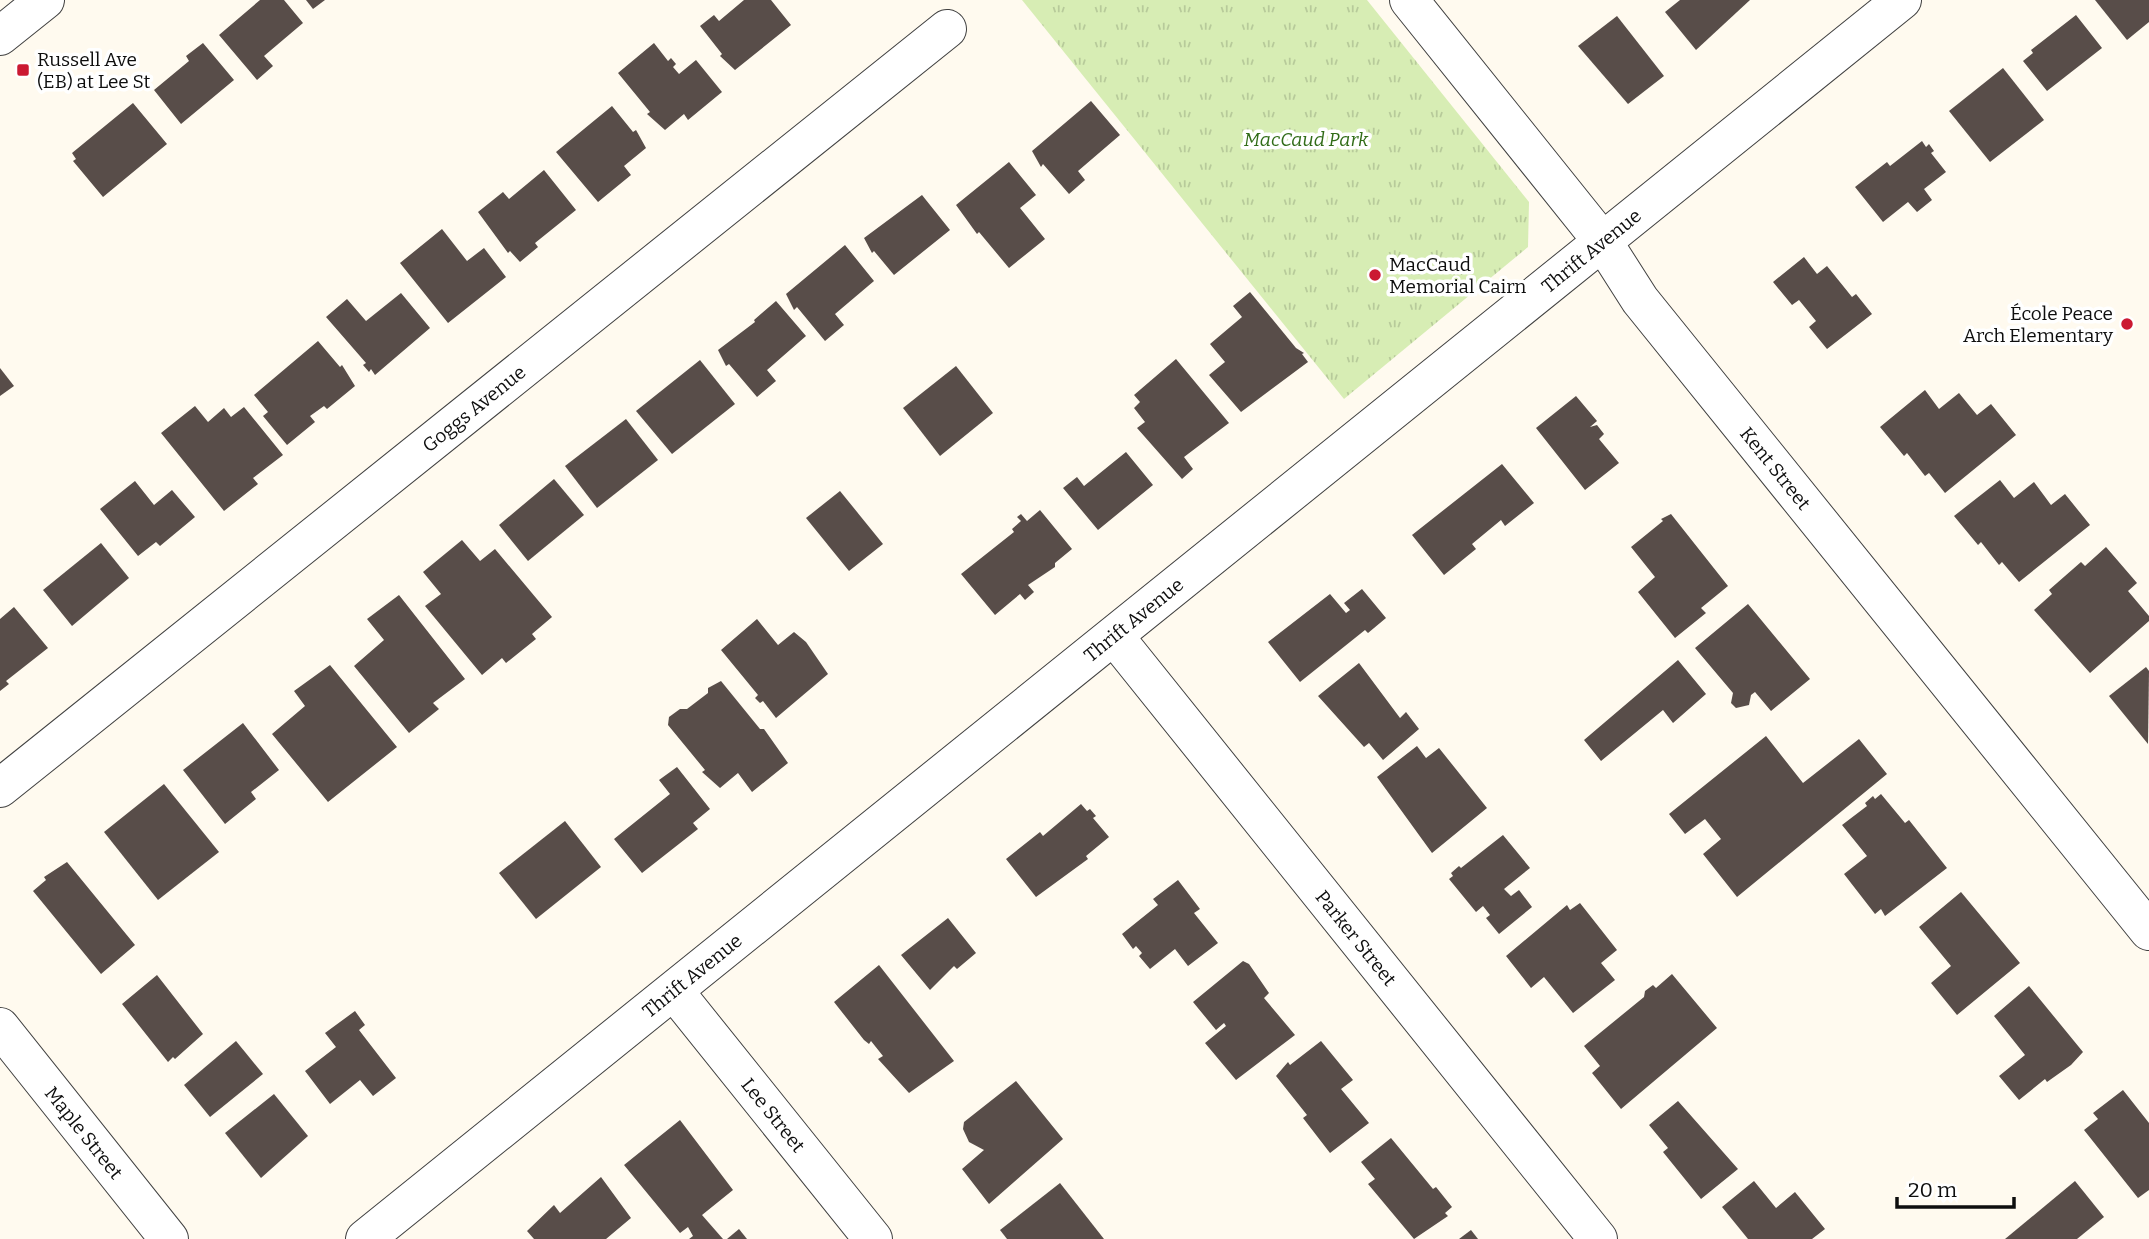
<svg xmlns="http://www.w3.org/2000/svg" width="2149" height="1239" viewBox="0 0 2149 1239" font-family="Bitter,serif">
  <style>
    .grass { fill: url(#grass-tufts) }
    .building { fill: #584d49 }
    .lines { fill: none; stroke-linecap: round; stroke-linejoin: round }
    .minor-casing { stroke: #414141; stroke-width: 40 }
    .minor { stroke: #fff; stroke-width: 38 }
    .poi-dot { fill: #cb1932; stroke: #fff; stroke-width: 2.5 }
    .labels { text-anchor: middle; dominant-baseline: central; stroke-width: 7; stroke-linejoin: round; paint-order: stroke }
    .poi-label { font-size: 19px; fill: #0e0e0e; stroke: #fff; text-anchor: start }
    .park-label { font-size: 19px; font-style: italic; fill: #316c18; stroke: #fff }
    .street-label { font-size: 19px; fill: #0e0e0e; stroke: #fff }
  </style>
  <defs>
    <pattern id="grass-tufts" width="24" height="20" patternUnits="userSpaceOnUse" patternTransform="scale(1.75)"><rect width="24" height="20" fill="#d7edb4"/><path d="M3 7l-1-3M5 7V3M7 7l1-3M15 17l-1-3M17 17v-4M19 17l1-3" fill="none" stroke="#b7ca9a"/></pattern>
  </defs>
  <rect width="100%" height="100%" fill="#fffaef"/>
  <path class="grass" d="M1022,0H1367L1529,202L1528,247L1344,399Z"/>
  <g class="building">
    <path d="M260,0H284L303,23L264,56L273,66L257,80L219,35Z"/>
    <path d="M306,0H325L313,9Z"/>
    <path d="M744,0H771L791,25L735,70L720,56L722,54L700,26L714,15L719,21Z"/>
    <path d="M1680,0H1750L1696,50L1665,12Z"/>
    <path d="M2095,0H2149V22L2127,40Z"/>
    <path d="M2076,15L2102,48L2047,91L2023,61L2033,53L2031,50Z"/>
    <path d="M1617,16L1664,76L1628,104L1578,46Z"/>
    <path d="M203,43L234,80L181,124L154,90L189,61L186,56Z"/>
    <path d="M654,43L668,61L671,58L676,64L673,67L679,74L696,60L722,92L688,120L684,114L665,130L647,114L650,112L618,73Z"/>
    <path d="M2003,68L2044,120L1990,162L1949,111Z"/>
    <path d="M1091,101L1120,135L1078,171L1085,180L1069,194L1043,164L1041,167L1032,151Z"/>
    <path d="M133,103L167,144L103,197L73,161L76,159L72,153Z"/>
    <path d="M612,106L633,132L636,130L646,148L624,166L631,175L598,202L556,152Z"/>
    <path d="M1922,141L1926,147L1929,144L1934,151L1931,153L1946,172L1924,189L1932,200L1917,212L1908,202L1883,222L1855,187L1887,162L1890,166Z"/>
    <path d="M1009,162L1036,195L1020,208L1045,239L1009,268L979,232L977,234L956,205Z"/>
    <path d="M544,170L576,210L535,243L538,247L520,262L510,251L508,253L478,212L503,192L509,199Z"/>
    <path d="M922,195L950,230L894,275L874,251L872,253L864,238Z"/>
    <path d="M442,229L467,261L484,248L506,277L448,323L400,263Z"/>
    <path d="M845,245L874,281L835,314L844,325L825,341L797,307L794,310L786,294Z"/>
    <path d="M1804,257L1817,274L1827,266L1852,297L1856,294L1872,314L1827,349L1809,327L1816,321L1799,300L1792,305L1773,282Z"/>
    <path d="M1250,292L1296,348L1304,353L1302,354L1308,362L1241,412L1209,375L1225,362L1210,344L1242,317L1233,306Z"/>
    <path d="M401,293L430,328L375,375L371,369L369,372L363,365L366,363L326,317L347,299L366,321Z"/>
    <path d="M776,301L806,336L767,370L776,381L757,397L729,364L726,366L718,350L755,322L754,320Z"/>
    <path d="M318,341L340,367L342,365L355,386L327,409L324,406L310,416L315,422L287,445L263,416L268,412L254,395Z"/>
    <path d="M1176,359L1229,423L1184,457L1193,469L1182,479L1137,428L1145,422L1134,408L1140,402L1134,395Z"/>
    <path d="M700,360L735,404L672,454L636,411Z"/>
    <path d="M956,366L993,413L940,456L903,408Z"/>
    <path d="M0,368L14,386L0,396Z"/>
    <path d="M1925,390L1939,409L1959,393L1977,415L1991,404L2016,435L1945,493L1929,473L1925,476L1907,453L1904,456L1880,427Z"/>
    <path d="M1576,396L1597,421L1590,427L1597,425L1604,434L1599,439L1619,463L1585,490L1536,428Z"/>
    <path d="M195,406L208,422L224,408L231,417L244,407L283,455L253,478L258,484L224,511L161,433Z"/>
    <path d="M626,419L658,460L597,508L565,466Z"/>
    <path d="M1126,452L1153,485L1098,530L1063,488L1077,477L1084,486Z"/>
    <path d="M1502,464L1534,503L1505,526L1501,520L1472,544L1476,549L1444,575L1412,535Z"/>
    <path d="M554,479L584,515L528,561L499,525Z"/>
    <path d="M2000,480L2014,498L2034,482L2051,505L2065,494L2090,525L2019,582L2002,562L1999,565L1981,542L1978,545L1954,516Z"/>
    <path d="M135,481L154,505L172,490L195,517L160,546L156,542L138,556L100,509Z"/>
    <path d="M840,491L883,544L849,571L806,518Z"/>
    <path d="M1040,510L1072,549L1055,563V567L1028,585L1034,592L1025,600L1020,594L995,615L961,574L1014,532L1012,529L1021,521L1017,517L1021,514L1027,521Z"/>
    <path d="M1671,514L1728,586L1701,608L1706,613L1675,638L1638,592L1655,577L1631,547L1663,521L1661,519Z"/>
    <path d="M462,540L480,561L495,549L552,617L532,634L536,639L506,663L502,658L482,675L425,606L441,594L423,572Z"/>
    <path d="M101,543L129,578L72,626L43,590Z"/>
    <path d="M2106,547L2137,583L2128,591L2149,616V621L2090,673L2034,610L2052,594L2049,590L2081,562L2085,566Z"/>
    <path d="M1362,589L1386,618L1368,633L1365,630L1300,682L1268,642L1330,594L1346,613L1350,610L1344,603Z"/>
    <path d="M399,595L465,679L433,703L439,709L409,733L354,666L384,640L367,619Z"/>
    <path d="M1748,604L1810,679L1771,711L1755,692L1751,695L1749,705L1736,708L1731,703L1733,693L1695,648Z"/>
    <path d="M14,607L48,648L6,681L9,684L0,691V619Z"/>
    <path d="M757,619L778,645L794,632L806,642L828,674L776,718L763,701L760,703L755,698L758,695L721,650Z"/>
    <path d="M1678,660L1706,694L1673,723L1663,710L1601,761L1584,740Z"/>
    <path d="M1359,663L1400,718L1406,712L1419,729L1383,760L1369,743L1364,747L1318,696Z"/>
    <path d="M330,665L397,747L328,802L272,734L305,706L294,691Z"/>
    <path d="M2146,667L2149,671L2148,744L2109,696Z"/>
    <path d="M721,681L760,729H764L788,763L752,792L738,773L720,788L702,772L705,770L668,725L669,717L680,709H687L708,693V688Z"/>
    <path d="M243,723L279,770L251,792L256,799L225,824L183,770Z"/>
    <path d="M1766,736L1803,783L1859,739L1887,774L1737,897L1703,854L1721,839L1705,819L1685,834L1669,814Z"/>
    <path d="M1417,746L1426,758L1439,748L1487,808L1432,853L1377,777Z"/>
    <path d="M677,767L710,809L693,823L698,829L642,873L614,839L670,794L659,780Z"/>
    <path d="M164,784L219,852L158,900L104,832Z"/>
    <path d="M1881,794L1905,823L1909,820L1947,868L1885,916L1881,909L1875,914L1844,874L1867,856L1842,825L1867,806L1865,803L1873,796L1875,799Z"/>
    <path d="M1081,804L1087,811L1090,809L1096,816L1093,818L1109,837L1086,856L1088,859L1036,897L1006,859L1040,832L1043,836Z"/>
    <path d="M565,821L601,867L536,919L499,873Z"/>
    <path d="M1503,835L1530,868L1504,889L1511,896L1519,890L1532,907L1499,934L1486,918L1490,915L1483,906L1476,912L1449,879L1453,876L1451,873L1459,866L1461,868Z"/>
    <path d="M67,862L135,945L101,974L33,891L46,880L44,877Z"/>
    <path d="M1178,880L1200,909L1194,913L1218,943L1188,966L1175,949L1150,969L1139,956L1142,953L1136,946L1133,949L1122,934L1158,905L1153,899Z"/>
    <path d="M1961,892L2020,963L1957,1015L1931,983L1951,966L1919,927Z"/>
    <path d="M1580,903L1617,950L1601,963L1615,980L1573,1013L1544,977L1531,988L1506,956L1567,905L1570,910Z"/>
    <path d="M948,918L976,953L957,969L954,966L930,990L901,955Z"/>
    <path d="M1243,961L1249,964L1269,993L1264,998L1295,1035L1236,1080L1205,1043L1226,1026L1224,1023L1216,1030L1193,1002Z"/>
    <path d="M879,965L954,1061L909,1093L878,1059L883,1056L871,1041L869,1044L864,1040L834,1002Z"/>
    <path d="M1672,974L1717,1028L1621,1109L1592,1073L1600,1066L1584,1046L1644,997L1645,991L1653,985L1656,988Z"/>
    <path d="M157,975L203,1034L175,1059L173,1057L168,1062L122,1004Z"/>
    <path d="M2029,986L2083,1052L2071,1065L2047,1082L2045,1079L2019,1100L1999,1076L2025,1055L1994,1016Z"/>
    <path d="M355,1011L365,1025L359,1030L396,1078L373,1096L360,1080L330,1104L305,1071L336,1047L325,1033Z"/>
    <path d="M236,1041L263,1074L210,1117L184,1085Z"/>
    <path d="M1321,1041L1353,1080L1341,1089L1369,1123L1330,1153L1303,1118L1307,1115L1276,1076L1288,1062L1290,1065Z"/>
    <path d="M1016,1081L1063,1139L989,1204L962,1169L984,1150L969,1142L963,1129L964,1122Z"/>
    <path d="M2123,1090L2149,1123V1190L2138,1198L2084,1130L2098,1119L2093,1113Z"/>
    <path d="M274,1094L308,1136L261,1178L225,1133Z"/>
    <path d="M1678,1101L1738,1169L1701,1199L1663,1152L1668,1148L1649,1125Z"/>
    <path d="M680,1120L733,1190L702,1215L723,1239H689L693,1236L688,1227L680,1233L624,1165Z"/>
    <path d="M1391,1138L1433,1189L1436,1187L1452,1207L1445,1213L1448,1216L1414,1239L1368,1184L1375,1179L1361,1162Z"/>
    <path d="M601,1177L631,1218L606,1239H534L527,1231L554,1205L560,1213Z"/>
    <path d="M1754,1181L1776,1208L1795,1192L1825,1229L1812,1239H1748L1722,1207Z"/>
    <path d="M2075,1181L2104,1217L2077,1239H2005Z"/>
    <path d="M1060,1183L1104,1239H1007L1000,1230Z"/>
    <path d="M739,1229L747,1239H727Z"/>
    <path d="M1471,1230L1478,1239H1459Z"/>
  </g>
  <g class="lines">
    <defs>
      <g id="minor">
        <path id="s1" d="M1409,0L1603,242L1640,300L2149,931"/>
        <path d="M0,36L45,0"/>
        <path id="s2" d="M1114,636L1598,1239"/>
        <path id="s3" d="M0,788L947,29"/>
        <path id="s4" d="M674,991L873,1239"/>
        <path id="s5" d="M0,1027L169,1239"/>
        <path id="s6" d="M365,1239L1902,0"/>
      </g>
    </defs>
    <use href="#minor" class="minor-casing"/>
    <use href="#minor" class="minor"/>
  </g>
  <g class="poi-dot">
    <rect x="16" y="63" width="14" height="14" rx="3.5"/>
    <circle cx="1375" cy="275" r="7"/>
    <circle cx="2127" cy="324" r="7"/>
  </g>
  <g class="labels">
    <g class="poi-label">
      <text x="37" y="59">Russell Ave<tspan x="37" dy="22">(EB) at Lee St</tspan></text>
      <text x="1389" y="264">MacCaud<tspan x="1389" dy="22">Memorial Cairn</tspan></text>
      <text x="2113" y="313" text-anchor="end">École Peace<tspan x="2113" dy="22">Arch Elementary</tspan></text>
    </g>
    <g class="park-label">
      <text x="1306" y="139">MacCaud Park</text>
    </g>
    <g class="street-label">
      <text stroke="none"><textPath href="#s6" startOffset="1575">Thrift Avenue</textPath></text>
      <text stroke="none"><textPath href="#s3" startOffset="607">Goggs Avenue</textPath></text>
      <text stroke="none"><textPath href="#s1" startOffset="595">Kent Street</textPath></text>
      <text stroke="none"><textPath href="#s6" startOffset="987">Thrift Avenue</textPath></text>
      <text stroke="none"><textPath href="#s2" startOffset="387">Parker Street</textPath></text>
      <text stroke="none"><textPath href="#s6" startOffset="420">Thrift Avenue</textPath></text>
      <text stroke="none"><textPath href="#s4" startOffset="159">Lee Street</textPath></text>
      <text stroke="none"><textPath href="#s5" startOffset="135">Maple Street</textPath></text>
    </g>
  </g>
  <path d="M1897 1197v10h117v-10" fill="none" stroke="#0e0e0e" stroke-width="3.5"/>
  <text x="1908" y="1197" font-size="21" fill="#0e0e0e" stroke="#ffffff" stroke-width="5" paint-order="stroke">20 m</text>
</svg>
